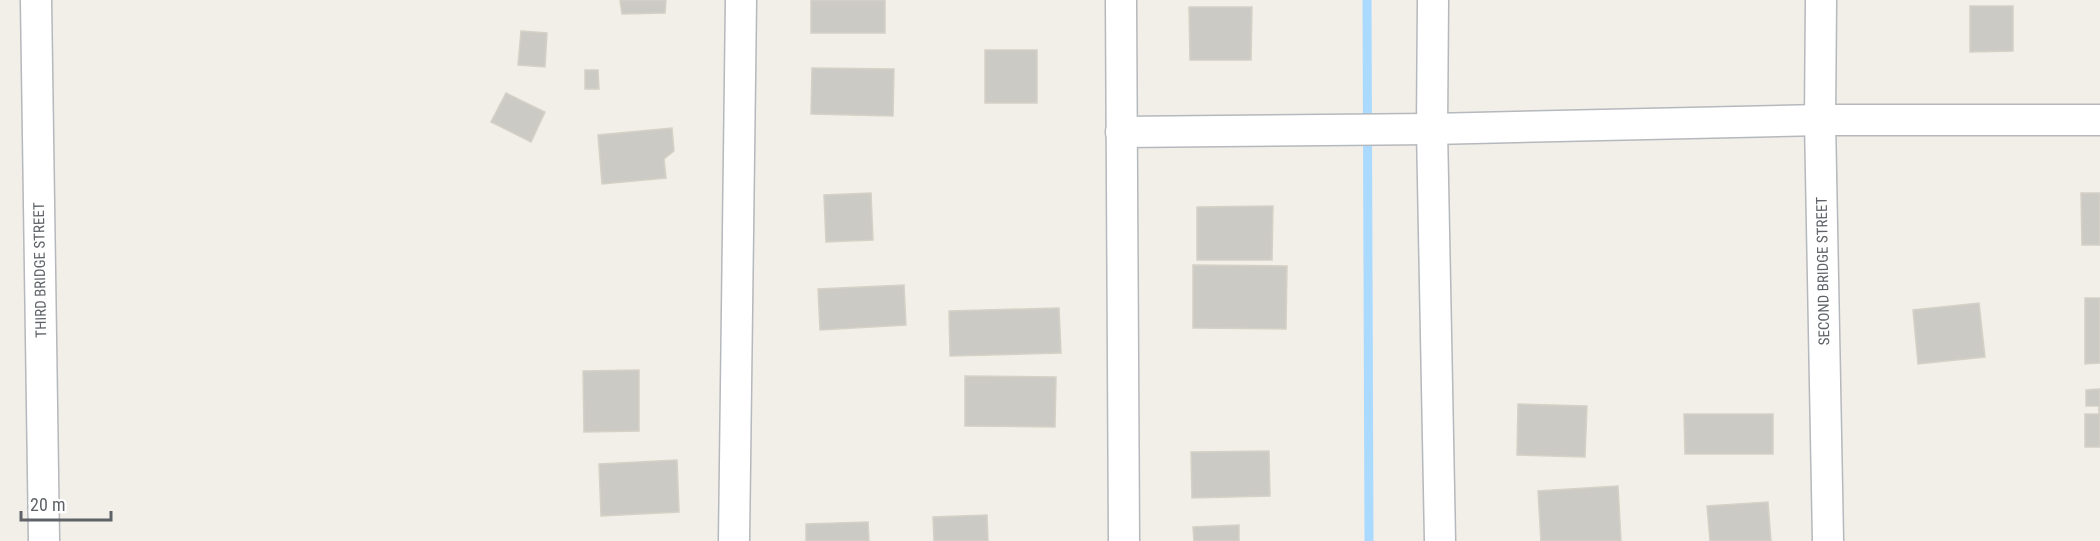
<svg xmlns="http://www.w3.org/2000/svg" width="2100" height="541" viewBox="0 0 2100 541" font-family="'Roboto Condensed',sans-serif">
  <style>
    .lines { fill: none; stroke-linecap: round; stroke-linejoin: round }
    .stream { stroke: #aadaff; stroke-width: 9 }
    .building { fill: #cccac5; stroke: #d6d1c6; stroke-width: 1.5 }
    .street-casing { stroke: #b5b8bc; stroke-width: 33 }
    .street { stroke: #fff; stroke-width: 30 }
    .labels { text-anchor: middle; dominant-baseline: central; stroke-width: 6; stroke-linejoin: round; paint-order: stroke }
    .street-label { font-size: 15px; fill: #5f6368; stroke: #fff }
  </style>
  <rect width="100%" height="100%" fill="#f1efe8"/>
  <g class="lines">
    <path class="stream" d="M1367,0L1369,541"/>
  </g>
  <g class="building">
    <path d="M620,0H666L665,13L622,14Z"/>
    <rect x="811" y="0" width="74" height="33"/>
    <path d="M1970,6H2013V51L1970,52Z"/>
    <path d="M1189,7H1252L1251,60H1190Z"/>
    <path d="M521,31L547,33L545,67L518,65Z"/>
    <rect x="985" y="50" width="52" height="53"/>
    <path d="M812,68L894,69L893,116L811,114Z"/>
    <path d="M585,70H598L599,89H585Z"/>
    <path d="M506,93L545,112L531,142L491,122Z"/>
    <path d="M672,128L674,151L664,159L666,178L602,184L598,135Z"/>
    <path d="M871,193L873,240L826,242L824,195Z"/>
    <path d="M2081,193H2100V245H2082Z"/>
    <path d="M1273,206L1272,260H1197V207Z"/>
    <path d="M1193,265L1287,266L1286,329L1193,328Z"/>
    <path d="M904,285L906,325L820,330L818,289Z"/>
    <path d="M2085,298H2100V363L2085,364Z"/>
    <path d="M1979,303L1985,357L1918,364L1913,310Z"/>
    <path d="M1059,308L1061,353L950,356L949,311Z"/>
    <path d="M639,370V431L584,432L583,371Z"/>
    <path d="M965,376L1056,377L1055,427L965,426Z"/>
    <path d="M2099,389H2100V447H2085V414H2099V406H2086V390Z"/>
    <path d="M1518,404L1587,406L1585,457L1517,455Z"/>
    <path d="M1684,414H1773V454H1685Z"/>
    <path d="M1269,451L1270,496L1192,498L1191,452Z"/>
    <path d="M677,460L679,512L601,516L599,464Z"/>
    <path d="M1618,486L1621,541H1541L1538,491Z"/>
    <path d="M1768,502L1771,541H1710L1707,506Z"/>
    <path d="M987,515L988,541H934L933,517Z"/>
    <path d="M868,522L869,541H806V524Z"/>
    <path d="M1239,525V541H1194L1193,527Z"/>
  </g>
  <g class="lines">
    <defs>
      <g id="street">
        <path d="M36,0L44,541"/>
        <path d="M1121,0L1124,541"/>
        <path d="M1433,0L1432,129L1440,541"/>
        <path d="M1821,0L1820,120L1828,541"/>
        <path d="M1121,132L1432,129L1820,120H2100"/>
        <path d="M734,541L741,0"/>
      </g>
    </defs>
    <use href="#street" class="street-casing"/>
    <use href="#street" class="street"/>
  </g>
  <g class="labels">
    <g class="street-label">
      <text transform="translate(40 270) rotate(-91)">THIRD BRIDGE STREET</text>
      <text transform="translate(1823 271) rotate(-91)">SECOND BRIDGE STREET</text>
    </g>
  </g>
  <path d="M21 511v9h90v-9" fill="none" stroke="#5f6368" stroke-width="3"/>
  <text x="30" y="511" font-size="18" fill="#5f6368" stroke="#ffffff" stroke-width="4.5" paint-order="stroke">20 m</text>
</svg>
